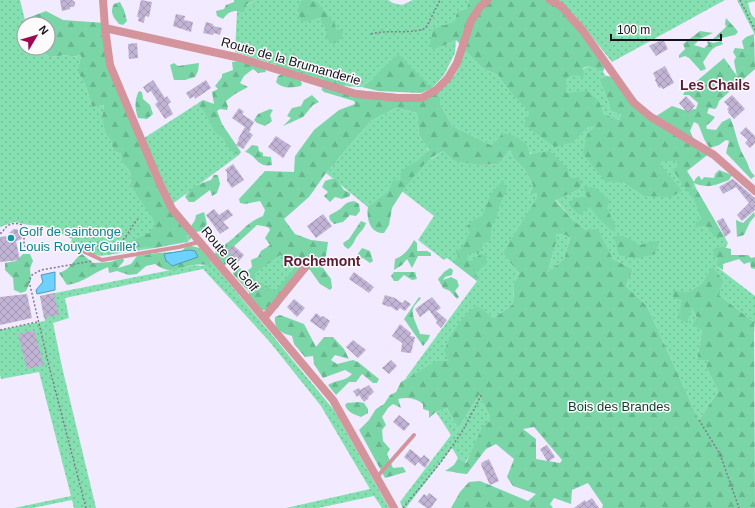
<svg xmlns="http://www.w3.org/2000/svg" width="755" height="508" viewBox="0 0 755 508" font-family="Arial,sans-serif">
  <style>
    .grass { fill: url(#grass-dots) }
    .forest { fill: url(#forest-firs); fill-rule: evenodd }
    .water { fill: #6ed2fe; stroke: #5398ba }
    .building { fill: url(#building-cross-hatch) }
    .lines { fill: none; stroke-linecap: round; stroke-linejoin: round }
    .path { stroke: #807a8a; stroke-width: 1.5; stroke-dasharray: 2 2; stroke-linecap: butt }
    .lane { stroke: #d4949c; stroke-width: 4 }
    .street { stroke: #d4949c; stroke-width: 8 }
    .culture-dot { fill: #0f9aa8; stroke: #fbfbfb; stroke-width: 1.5 }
    .labels { text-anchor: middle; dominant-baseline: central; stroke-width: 3; stroke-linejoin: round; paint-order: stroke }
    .street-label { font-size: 13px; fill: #15101c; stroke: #fbfbfb }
    .culture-label { font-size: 13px; fill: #0d838f; stroke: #fbfbfb; text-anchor: start }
    .park-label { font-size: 13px; fill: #123b28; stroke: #fbfbfb }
    .neighbourhood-label { font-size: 14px; font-weight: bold; fill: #5c1a35; stroke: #fbfbfb }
  </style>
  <defs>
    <pattern id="grass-dots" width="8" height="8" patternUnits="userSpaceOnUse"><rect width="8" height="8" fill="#85e0b1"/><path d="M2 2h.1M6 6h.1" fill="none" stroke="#72bf98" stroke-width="1.8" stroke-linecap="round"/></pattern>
    <pattern id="forest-firs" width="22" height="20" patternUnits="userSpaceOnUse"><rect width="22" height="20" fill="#7ad6a7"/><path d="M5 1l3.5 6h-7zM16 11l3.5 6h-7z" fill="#69b78f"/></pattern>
    <pattern id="building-cross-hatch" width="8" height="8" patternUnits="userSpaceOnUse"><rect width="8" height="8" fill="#c0b3d4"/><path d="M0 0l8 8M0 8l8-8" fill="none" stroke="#a499b5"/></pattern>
  </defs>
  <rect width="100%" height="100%" fill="#f2eaff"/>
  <g class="grass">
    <path d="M0,0H20L26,24H24V48H34L50,57L66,55L73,57L81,55L79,65V74L86,86L92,107L104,105L102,117L111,140L113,151L122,154V163L128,169L131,175L130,185L136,193L172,209L189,234L191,238L188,242L155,248L100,256L82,251L70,245L72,239L44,226L29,225L14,222L0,227Z"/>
    <path d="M255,0H388L393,3L402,5L413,0H469L467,8L457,12L454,22L434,50L456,40L455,53L444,75L432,88L373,78L362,87L342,86L235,52L237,11Z"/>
    <path d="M554,0H725L612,62L573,13Z"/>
    <path d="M737,0H755V1L748,3L751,14L755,19V35Z"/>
    <path d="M465,49L482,68L498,75L506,87L531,113L523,124L574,142L587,128L598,124L606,182H622L643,196L681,191L661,164L663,161H675L691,190L694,183L697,190L728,243L716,266L755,296V333L754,322L719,295L712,268L702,283L689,292L683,299L692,306L702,330L697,360H710L706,367L718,391L699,420L647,306L626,286L633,269L613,259L598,230H586L573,220L555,199L578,190L569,179L502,134L491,145L453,126L440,104V97L436,92C456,79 458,72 465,49Z"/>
    <path d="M589,66L603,72L606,76L599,79L609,103L610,111L621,115L619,120L604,114L599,101L566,94L565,78Z"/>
    <path d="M203,100L239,155L171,205L141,140Z"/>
    <path d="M396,108L417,113L419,135L427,147L431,159L443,151L481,165L499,164L510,150L513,158L525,170L533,185L529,194L537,193V199L502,253L519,273L514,283L513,304L494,318L485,311L449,361L405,379L477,281L447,258L444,260L418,240L434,216L399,189L380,217L326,173L371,121Z"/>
    <path d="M556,234L566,235L570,238L564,259L548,272L556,243Z"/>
    <path d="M282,244L303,264L266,311L240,281Z"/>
    <path d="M210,260L334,410L389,508H382L374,496L318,508H286L370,489L321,406L269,341L203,269L65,298L69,318L53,323L62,367L96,508H74L72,500L32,508H14L71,496L39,372L1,379L0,375V330L45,321L40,296L196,265L201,266L210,264Z"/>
    <path d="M479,395L490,417L489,422L465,463L458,458L452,448L406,508H403L400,502L451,435L436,412L447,408L458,429Z"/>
  </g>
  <g class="forest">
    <path d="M234,0H255L246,5L244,12C234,10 229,11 223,19L217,16L216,11L224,9L226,5L234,2Z"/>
    <path d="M304,0H311L317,2L335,24L336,29L343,31L341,39L333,44L326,38L327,30L321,22V17C314,19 307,24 300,20L298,9L301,1Z"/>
    <path d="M469,0H553L606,62L603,72L589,66L583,68L584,77L573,75L566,78V93L587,91L599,101L604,114L619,120L621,115L610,111L609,103L599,79L606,76L617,78L653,118L672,106L684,110L696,109L698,103L689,95H683L685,91L724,58L737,76L734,61L736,57L733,52L735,48L744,49L742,41L746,37L754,34L755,69L719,101L717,107L715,109L709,108L707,113L715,117L712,121L706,126L707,129L716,130L722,122L730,118C735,128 736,138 740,148C741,152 744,156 746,160C749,166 749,171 755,176L751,179L726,153L729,141L726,140L719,145L710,148C704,142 702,132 698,124L694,122L690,131L696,144L710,153L687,171L694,182L696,178L699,176L702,180L704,177L714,178L715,174L719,170L732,175L729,180C716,185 707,189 694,183L692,190H697L724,237H714L706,225L695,228L696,222L702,219L694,200L672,169L678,167L675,161H663L661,164L682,191L671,197L643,196L622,182H606L583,154L587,134L597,125L587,128L574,142L555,147L523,124L530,113L506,87L498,75L482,68L456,40L434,50L430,46L433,29L454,22L457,12L467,8Z"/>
    <path d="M120,2L124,10L127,21L123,25L119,24C114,18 109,12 114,4Z"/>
    <path d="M46,11L63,20L105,23L110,65L141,140L185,227L187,238L185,241L155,248L145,247L134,249H124L120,252L108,255L105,250L106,245L119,248L127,242L134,240L149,233L155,225L152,217L130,185L131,175L128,169L122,163V154L113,151L111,140L106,134L102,117L104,105L92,107L86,86L79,74V65L81,55L72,57L66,55L50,57L34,48H48V24H26L25,19Z"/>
    <path d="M726,18L735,28L738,32L735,35L712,40L726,27L725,23Z"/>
    <path d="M700,31L713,33L700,39L694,45L704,48L708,45L707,41L713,43L721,41L723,44C720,46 716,46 714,48C709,51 707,58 703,62L706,69L701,71L689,58L685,56L679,58V55L685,49L683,44Z"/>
    <path d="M398,54L432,88L421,93L378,91L362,87L373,78Z"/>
    <path d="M287,57L297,66L309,67L328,75H337L346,79L349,82L342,86L328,83L324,79L275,66L280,59Z"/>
    <path d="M240,61L264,67L266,72L258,73L253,69L244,76L240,83L248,87L235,94L226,101L228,107L227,110L220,109L217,111L222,124L241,152L239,155L230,150L224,139L215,132L206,114L200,107L199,103L203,100L214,104L212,92L218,89L215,86L222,77V74L233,70L232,62Z"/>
    <path d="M174,63L178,66L199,63L198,71L195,77L185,80H174L170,65Z"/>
    <path d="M283,74L298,78L302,83L301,86C292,88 282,89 276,82L278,76Z"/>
    <path d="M325,87L416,96L436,92L440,97V104L453,126L491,145L502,134H511L526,143L530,154L550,151L568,169L569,178H579L582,183L578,190L555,200L573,220L586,230L598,229L613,259L633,269L626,286L647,306L699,420L718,391L706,367L709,360H697L702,330L692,325L697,318L692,307L687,323L678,318L682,300L673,298V291L689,292L702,283L712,267L723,280L719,295L754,322L755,508H602L603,505L588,483L572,490L571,504L554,498L550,504L553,508H451L460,492L469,482L480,481L528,501L536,494L513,486L507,477L514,459L496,444L486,449L467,474C459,474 453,471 445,471L454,465L458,458L466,463L483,426L489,422L490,417L479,395L458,429L447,408L436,412L429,418V411L423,409V404C416,398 407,397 398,399L401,408L393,404L388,408L382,417L386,425L382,430L383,441L390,449L387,454L393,468L403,467L406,472L385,478L359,430L369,420L376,409L384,404L390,395L396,392L401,382L437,361H449L444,351C452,333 460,316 477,306L485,311L494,318L513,304L514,283L519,273L502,253L537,198V193L529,195L533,185L525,170L513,158L510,150L499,164L481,165L455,161L443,151L428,160L406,186L392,208L389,225L384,233C370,234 366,218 368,207L388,192L393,181L401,180L400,174L405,168L419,160L429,150L419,135L417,113L396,108L371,121L326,173L309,197L284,219L295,234L311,240L328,242L326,256L318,261L331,279L332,288L330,290L320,284L310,270L301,266L278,308C261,313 261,311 249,297V292L233,274V269L239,267L245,273L252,267L251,260L258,257L261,251L270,245L265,238L270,230L268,227L257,225L231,249L233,262L224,265L215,256L216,249C219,247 224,246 227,243C240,234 247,222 263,216L265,210L260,201L245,204L240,203L239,199L265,171L294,172L295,156L314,130L339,110L355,104L354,101L324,92L321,89ZM556,234L566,235L570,238L564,259L548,272L556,243ZM280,255L291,259L295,268L275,291L255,279V273ZM534,427L562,460L560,463L536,459V439L523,429Z"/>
    <path d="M139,91L142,92L143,99L150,105L153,114L147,119L138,118C135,108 134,101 139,91Z"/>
    <path d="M312,95L319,102L313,105L303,117L283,126L291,118L287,116L292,108L301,106L304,100Z"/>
    <path d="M270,109L273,110L270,115L272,121L265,126L257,123L254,120L258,114Z"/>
    <path d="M252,145L258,146L259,151L263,153V156L271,157L272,165C256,168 257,155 245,152Z"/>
    <path d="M214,175H218L220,184L217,193L212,196L210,190L194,202H189L185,197C191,187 201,183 211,180Z"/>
    <path d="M331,179H336L344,190L350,193V196L342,199L335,197L330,202L324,196L328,192L322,187L325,181Z"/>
    <path d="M503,180L507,189L498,209L497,217L492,224L490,241L484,243L479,253H469L467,260L470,262L481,254L487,256L486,265L476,271L477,281L455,264V260L458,256L455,249H461L470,232L467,226L472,221L482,216L491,194Z"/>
    <path d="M583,186L595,188L610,200L607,208L616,227L613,232L599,219L590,207L579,215L569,205L574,198L587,197Z"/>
    <path d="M354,201L359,204L360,211L356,216L350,215L343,222L334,224L330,220L329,216C332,213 334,213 337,211C346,206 342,203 354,201Z"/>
    <path d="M204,212L207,224L201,231L196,232L191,226L195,220L196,215Z"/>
    <path d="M754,212L755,216L750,222L744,235L737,237L736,220L743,223Z"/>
    <path d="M361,221L366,223C364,229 362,230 358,235C354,240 354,245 348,249L344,246L343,243L349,239Z"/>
    <path d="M614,236H623L640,245L653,241L659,243L655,254C640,258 633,260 619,255Z"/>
    <path d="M414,240L417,243V251H427L431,253V256H418L412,268L407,259L402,265L394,270L395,259C405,255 409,249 414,240Z"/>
    <path d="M187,245L200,248L210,260V265C204,265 199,264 194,265C178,268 170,275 155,264L146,266L137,274L129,275L117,271L109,273L108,267C91,274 85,282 67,285L59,273C73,268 71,261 82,254L93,263L110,262L123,258L124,261L118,268L131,264L137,256L157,253L174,252L182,251Z"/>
    <path d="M723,247L731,249V255H748L751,258L755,257V269L751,268L750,262L744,264L739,259L723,264V270L716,266L719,259L713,255L715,248Z"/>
    <path d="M362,248L370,251L373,261L370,263L363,258L361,259L360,263L352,267L350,265Z"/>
    <path d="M23,254H30L33,261L30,268L31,280L26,291L21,293L14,290L13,278L5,270V263L16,261Z"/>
    <path d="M450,268L453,270L452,275L445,277L443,280L451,277L457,280L459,286L455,291L459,297L457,299L450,291L443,288L438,279L444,272Z"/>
    <path d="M394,272H415L417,279L412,280L404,275L398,281H394L391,276Z"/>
    <path d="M419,297L421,298C419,301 414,305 413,309C411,315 418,327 420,334L430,335L428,340L423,346L404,319Z"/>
    <path d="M280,315L304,324L316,347L324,337H333L344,349L349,359L335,355L331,360L337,364L353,360L358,362L379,379L377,383H373L362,374L356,382H349L336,395L328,385C337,379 345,382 352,374L345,370L323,378L314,364L313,356L305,357L294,344L292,336C280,333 274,329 275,317Z"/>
    <path d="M359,402L364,403L368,409V413L361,417C354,414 348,413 345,405L347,403Z"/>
  </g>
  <g class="water">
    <path d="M190,250L195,251L198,257L172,266L168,262L166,261L164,254L182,251Z"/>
    <path d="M55,272V290L37,294L36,290L43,282L41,275Z"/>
  </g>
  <g class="building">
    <path d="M60,0H72L75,2V5L73,7H70V9L62,11Z"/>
    <path d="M141,0L152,2L149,17L145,16L144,23L138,21L139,17H137Z"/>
    <path d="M176,14L185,16L184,20L193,22L191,32L173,26Z"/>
    <path d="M206,22L213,24V26L222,28L220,35L214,33L213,35L203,33Z"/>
    <path d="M663,39L668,49L656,56L649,46Z"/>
    <path d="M137,43L138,58L129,59L128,44Z"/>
    <path d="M665,66L674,83L663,89L661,87L659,88L655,80L656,79L653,73Z"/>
    <path d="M153,80L165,98L167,96L171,102L168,104L173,114L165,119L155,104L158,102L151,91L147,93L143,87Z"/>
    <path d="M206,80L211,88L195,99L194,96L190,99L186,93Z"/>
    <path d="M732,95L745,109L734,119L728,112L729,111L727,109L729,107L724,102Z"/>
    <path d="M686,96L695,106L688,113L679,103Z"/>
    <path d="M239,108L244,112L242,114L254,122L250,129H251L249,132L253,135L243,149L236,145L239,140L238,139L245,127L232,118Z"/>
    <path d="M746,127L755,136V143L750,148L745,143L748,140L740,133Z"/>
    <path d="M276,136L291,146L283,158L268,147Z"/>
    <path d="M233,164L244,180L232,188L227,181V172L225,170Z"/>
    <path d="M733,179L755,198V210L742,221L737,215L749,203L736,187L723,194L719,187Z"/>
    <path d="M214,209L219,215L228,209L233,215L223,222L229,228L220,234L206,215Z"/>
    <path d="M323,214L332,226L316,238L307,226Z"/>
    <path d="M723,218L731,232L725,237L717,221Z"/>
    <path d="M14,229H17L20,232L22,239L16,241L20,260L0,262V237L8,236L10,232Z"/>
    <path d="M233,245L244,255L238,262L227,251Z"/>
    <path d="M354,272L374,287L369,293L349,279Z"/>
    <path d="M54,293L59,315L44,318L40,296Z"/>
    <path d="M27,294L32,318L0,325V297Z"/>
    <path d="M385,295L395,298L402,303L405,300L411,304L405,311L400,308L397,311L390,306L389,307L382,304Z"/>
    <path d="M432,297L441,308L436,311L447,320L441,328L436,323L437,321L429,310L420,317L415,309Z"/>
    <path d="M294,299L305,308L297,317L287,307Z"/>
    <path d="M316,313L321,317L323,316L330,321L324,331L310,321Z"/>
    <path d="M400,324L411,333L410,336L415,337L411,353L401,352L402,343L392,336Z"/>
    <path d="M34,330L44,365L27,369L18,334Z"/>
    <path d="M353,340L366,350L358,358L346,347Z"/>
    <path d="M391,360L397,366L389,374L382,368Z"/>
    <path d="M369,385L374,392L368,397L369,398L364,402L359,395L357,397L353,391L359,388L360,390Z"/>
    <path d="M399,415L410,424L404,431L393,422Z"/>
    <path d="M547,445L555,457L548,462L540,449Z"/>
    <path d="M410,449L421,458L424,455L430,460L425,468L418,462L415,466L404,457Z"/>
    <path d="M489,459L499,481L490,485L481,465L482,464L481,463Z"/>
    <path d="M429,493L437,499L431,508H427L418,502L424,494L427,496Z"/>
    <path d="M592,498L599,508H574L585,500L586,502Z"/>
  </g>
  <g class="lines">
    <g class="path">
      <path d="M740,0L755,30"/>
      <path d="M371,34C389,29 409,35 426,28L440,0"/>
      <path d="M0,233H2C7,223 15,221 24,226V245L28,250L33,249"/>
      <path d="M89,247C98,245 107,247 115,245C124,244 131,226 138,219"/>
      <path d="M0,330L37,322"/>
      <path d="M699,420L720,454L739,508"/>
      <path d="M86,508L49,366L29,281L32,275L41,270L92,261"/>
      <path d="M403,508L441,462L462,432L482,394"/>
    </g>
    <g class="lane">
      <path d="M70,245L102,260L179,247L199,242"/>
      <path d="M377,477L414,435"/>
    </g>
    <g class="street">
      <path d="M103,0L105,28L110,65L160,184L172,209L333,400L394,508"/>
      <path d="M550,0L561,6L583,31L634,103L651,117L714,155L755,191"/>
      <path d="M105,28L240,58L356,94L398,98H422L436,90L448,78L457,63L471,21L480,7L488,0"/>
      <path d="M264,318L308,264"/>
    </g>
  </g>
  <circle class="culture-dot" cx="11" cy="238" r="4"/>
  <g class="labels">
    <g class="street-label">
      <text transform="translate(291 61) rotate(16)">Route de la Brumanderie</text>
      <text transform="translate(230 259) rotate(50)">Route du Golf</text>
    </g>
    <g class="culture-label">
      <text x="19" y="231">Golf de saintonge<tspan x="19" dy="15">Louis Rouyer Guillet</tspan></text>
    </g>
    <g class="park-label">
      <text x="619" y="406">Bois des Brandes</text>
    </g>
    <g class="neighbourhood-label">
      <text x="715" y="85">Les Chails</text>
      <text x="322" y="261">Rochemont</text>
    </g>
  </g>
  <g transform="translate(36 36) rotate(52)"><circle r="19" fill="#fbfbfb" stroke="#9f9da2"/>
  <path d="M0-3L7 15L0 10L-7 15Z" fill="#9d0853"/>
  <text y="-6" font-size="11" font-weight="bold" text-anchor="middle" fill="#15101c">N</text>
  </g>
  <path d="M611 34v6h110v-6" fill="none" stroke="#15101c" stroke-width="2"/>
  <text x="617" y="34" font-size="12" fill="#15101c" stroke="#fbfbfb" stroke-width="3" paint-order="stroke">100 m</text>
</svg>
